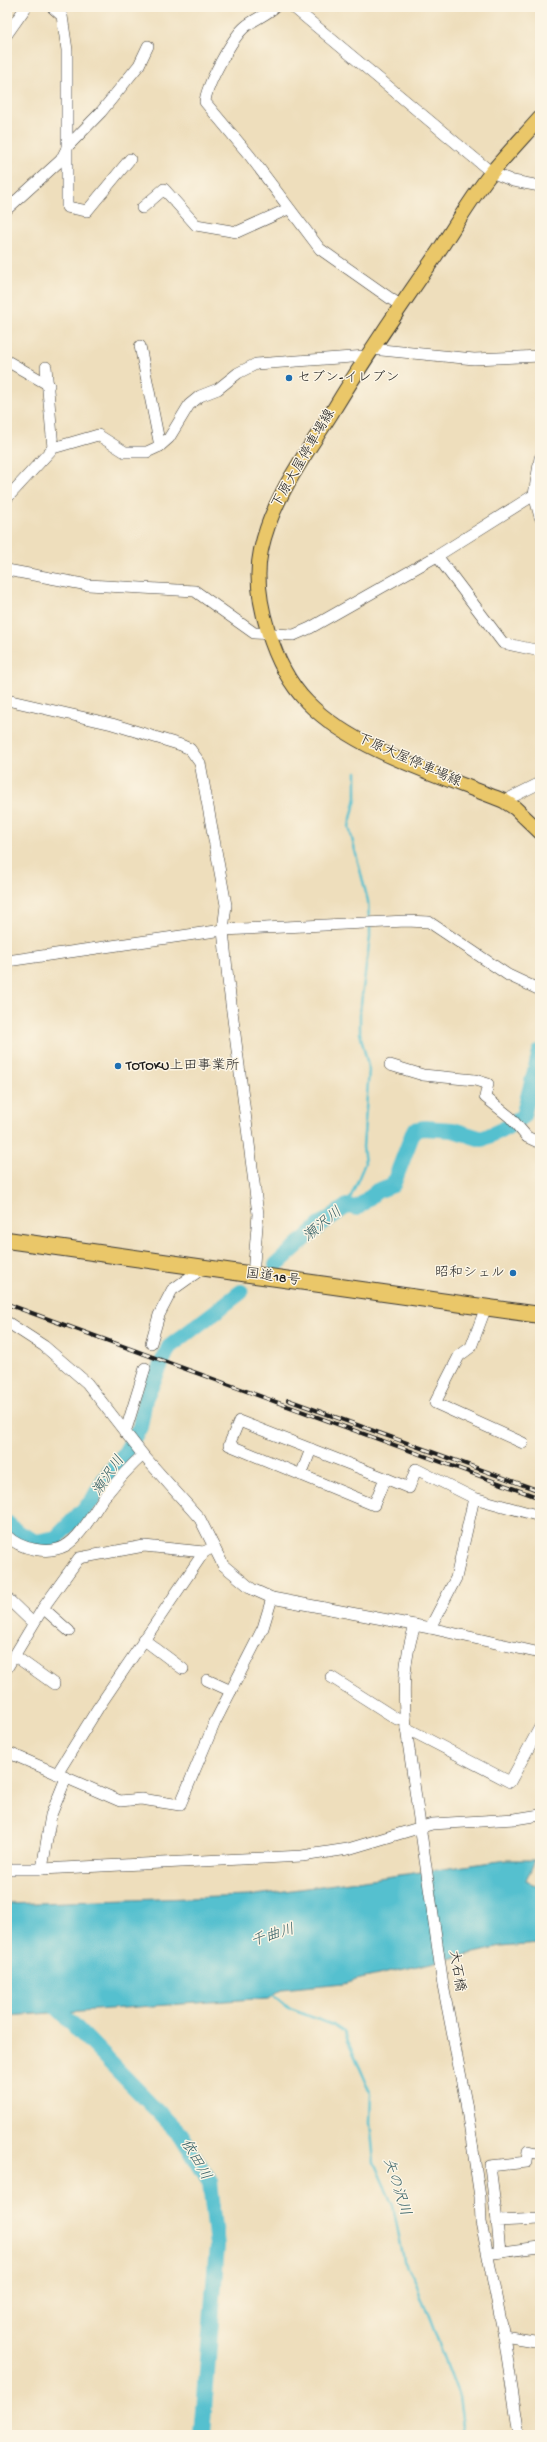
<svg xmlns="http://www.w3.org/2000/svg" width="547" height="2442" viewBox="0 0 547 2442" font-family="'Gochi Hand','Klee One',sans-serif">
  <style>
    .water { fill: #54c0cf; stroke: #386e76 }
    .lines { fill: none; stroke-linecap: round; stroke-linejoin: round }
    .stream { stroke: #54c0cf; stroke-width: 2.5 }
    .river { stroke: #54c0cf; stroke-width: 16 }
    .minor-casing { stroke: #3c3934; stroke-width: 12 }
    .major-casing { stroke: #3c3934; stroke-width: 16 }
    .highway-casing { stroke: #3c3934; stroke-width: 18 }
    .minor { stroke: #fff; stroke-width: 11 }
    .major { stroke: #eac769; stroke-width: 14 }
    .highway { stroke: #eac769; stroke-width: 16 }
    .rail-casing { stroke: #1c1c1c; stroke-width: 4 }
    .rail { stroke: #fcf5e5; stroke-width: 2.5; stroke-dasharray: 8; stroke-linecap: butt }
    .poi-dot { fill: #1f6fb2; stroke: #fcf5e5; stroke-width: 1.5 }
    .labels { text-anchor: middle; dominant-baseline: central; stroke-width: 3; stroke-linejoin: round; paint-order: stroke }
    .poi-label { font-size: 14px; fill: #1c1c1c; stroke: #fcf5e5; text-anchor: start }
    .street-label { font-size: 14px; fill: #1c1c1c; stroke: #fcf5e5 }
    .water-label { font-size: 15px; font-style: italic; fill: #325e64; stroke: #fcf5e5 }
  </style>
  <rect width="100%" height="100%" fill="#fcf5e5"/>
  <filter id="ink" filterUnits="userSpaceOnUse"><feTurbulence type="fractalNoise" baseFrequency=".025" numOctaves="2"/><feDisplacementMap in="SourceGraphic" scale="8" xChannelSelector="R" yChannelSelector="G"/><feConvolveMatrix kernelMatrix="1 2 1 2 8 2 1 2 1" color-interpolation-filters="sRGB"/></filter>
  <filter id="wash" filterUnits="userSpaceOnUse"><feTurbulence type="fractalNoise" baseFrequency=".012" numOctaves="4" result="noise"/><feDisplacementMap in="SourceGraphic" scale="16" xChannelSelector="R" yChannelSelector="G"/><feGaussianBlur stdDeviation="0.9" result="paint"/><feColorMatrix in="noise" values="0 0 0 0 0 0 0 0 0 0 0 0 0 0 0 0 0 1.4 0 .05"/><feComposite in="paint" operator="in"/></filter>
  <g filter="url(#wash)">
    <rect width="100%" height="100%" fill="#eedebc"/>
    <path class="water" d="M507,1860H535L526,1881L540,1887V1944L501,1947L343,1983L282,1989L269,1998L7,2016V1904L249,1896Z"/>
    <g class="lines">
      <g class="stream">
        <path d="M356,772V798L349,827L368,901L369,920"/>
        <path d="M347,1206L365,1163L363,1147L369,1070L360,1033V1011L370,937V927"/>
        <path d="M271,1993L290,2009L333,2025L344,2032L371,2093L370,2122L374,2162L393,2206L404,2261L416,2283L459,2396L464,2435"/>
      </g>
      <g class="river">
        <path d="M276,1265L321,1224L347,1206L357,1208L377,1191L393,1185L414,1130L424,1128L453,1130L482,1139L506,1128L523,1116L540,1052"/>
        <path d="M7,1523L18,1533L36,1542L56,1538L92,1501L103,1481L125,1453L140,1427L145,1399L169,1347L241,1292"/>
        <path d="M46,1997L181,2135L210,2182L217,2246L202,2435"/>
      </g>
    </g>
  </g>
  <g filter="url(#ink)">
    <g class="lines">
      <defs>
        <g id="minor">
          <path d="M52,7L62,16L67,50V207L87,211L130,159"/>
          <path d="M275,7C266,15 255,19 246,26C233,36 206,86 205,102L250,156L320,249L401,306"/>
          <path d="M293,7L491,172L513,181L540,186"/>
          <path d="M7,34L26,7"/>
          <path d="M142,208L164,189L196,225L237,232L288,209"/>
          <path d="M7,209L61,160L68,146L101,112L139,65L148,46"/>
          <path d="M140,346L160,446"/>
          <path d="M371,349L474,359L540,356"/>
          <path d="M7,361L49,385"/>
          <path d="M46,367L53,448"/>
          <path d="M540,458L534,495L540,517"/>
          <path d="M7,498L53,448L98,435L125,452H147L160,446L169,438L189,405L200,396L218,389L238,373L256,364L366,356"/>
          <path d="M437,556L503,643L540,651"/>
          <path d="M7,570L88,585L195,591L254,633L294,635L310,628L437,556L534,495"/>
          <path d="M7,700L112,724L181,745L190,749L200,763L226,905L223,930L228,980L258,1214L253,1275"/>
          <path d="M504,801L540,783"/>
          <path d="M7,961L223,930L406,921L429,922L508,975L540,990"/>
          <path d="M390,1065L423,1075L475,1080L488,1084L485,1097L510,1117L527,1137L540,1143"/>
          <path d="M486,1307L471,1347L459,1356L435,1403L523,1443"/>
          <path d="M7,1322L44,1346L87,1383L143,1455L200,1519L223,1565L252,1589L272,1598L430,1628L540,1653"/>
          <path d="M151,1343L159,1315L172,1290L203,1268"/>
          <path d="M239,1421L385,1478L374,1505L229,1445Z"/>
          <path d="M125,1433L145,1368"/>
          <path d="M301,1475L311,1449"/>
          <path d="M385,1478L409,1488L416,1469L474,1498L540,1516"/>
          <path d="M7,1536C20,1549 48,1555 65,1546C82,1536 93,1512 105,1496C117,1481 128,1468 143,1455"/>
          <path d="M7,1598L33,1623"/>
          <path d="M43,1608L69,1631"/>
          <path d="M415,1625C403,1663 403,1689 406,1728L443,1985L466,2103L480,2197L481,2222L504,2336L519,2435"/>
          <path d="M430,1628L456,1578L474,1498"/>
          <path d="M143,1639L183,1669"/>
          <path d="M15,1656L54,1684"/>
          <path d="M7,1668L43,1608L79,1558L144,1546L204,1552L214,1547"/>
          <path d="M331,1677L397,1719L405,1720"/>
          <path d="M207,1680L231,1691"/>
          <path d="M406,1728L510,1782L540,1727"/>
          <path d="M7,1752L120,1801L141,1799L180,1805L215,1722L263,1628L272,1598"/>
          <path d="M57,1774L98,1708L204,1552"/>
          <path d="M7,1869H42L302,1856L348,1849L432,1824L515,1819L540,1815"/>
          <path d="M42,1869L51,1815L66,1778"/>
          <path d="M497,2221L490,2166L527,2162L528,2151L540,2154"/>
          <path d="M500,2252L497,2221L540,2219"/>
          <path d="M494,2253L540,2247"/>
          <path d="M504,2336L540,2342"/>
        </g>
        <path id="major" d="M540,118C524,136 507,154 492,172C471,198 454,228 436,255C400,307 364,359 331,414C304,457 272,499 261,550C251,596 274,668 307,702C355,751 440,775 504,801L515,808L540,832"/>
        <path id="highway" d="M7,1240L540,1315"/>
      </defs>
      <use href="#minor" class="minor-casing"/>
      <use href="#major" class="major-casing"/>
      <use href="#highway" class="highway-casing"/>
      <use href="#minor" class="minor"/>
      <use href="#major" class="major"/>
      <use href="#highway" class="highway"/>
      <defs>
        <g id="rail">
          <path d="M7,1304L540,1498"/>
          <path d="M288,1400L540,1491"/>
        </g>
      </defs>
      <use href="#rail" class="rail-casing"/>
      <use href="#rail" class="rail"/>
    </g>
  </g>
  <g class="poi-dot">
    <circle cx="289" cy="378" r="4"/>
    <circle cx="118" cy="1066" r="4"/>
    <circle cx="513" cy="1273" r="4"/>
  </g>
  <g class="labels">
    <g class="poi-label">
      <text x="297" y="378">セブン-イレブン</text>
      <text x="126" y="1066">TOTOKU上田事業所</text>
      <text x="505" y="1273" text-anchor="end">昭和シェル</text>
    </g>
    <g class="street-label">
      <text transform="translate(304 459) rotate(-60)">下原大屋停車場線</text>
      <text transform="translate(409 761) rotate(24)">下原大屋停車場線</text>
      <text transform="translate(273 1278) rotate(8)">国道18号</text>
      <text transform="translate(456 1971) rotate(81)">大石橋</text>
    </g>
    <g class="water-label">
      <text transform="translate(323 1225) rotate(-39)">瀬沢川</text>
      <text transform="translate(109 1476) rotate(-56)">瀬沢川</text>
      <text transform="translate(273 1936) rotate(-17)">千曲川</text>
      <text transform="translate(195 2160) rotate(60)">依田川</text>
      <text transform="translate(396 2187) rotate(72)">矢の沢川</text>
    </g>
  </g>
  <rect width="547" height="2442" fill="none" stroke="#fcf5e5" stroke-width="24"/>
</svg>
